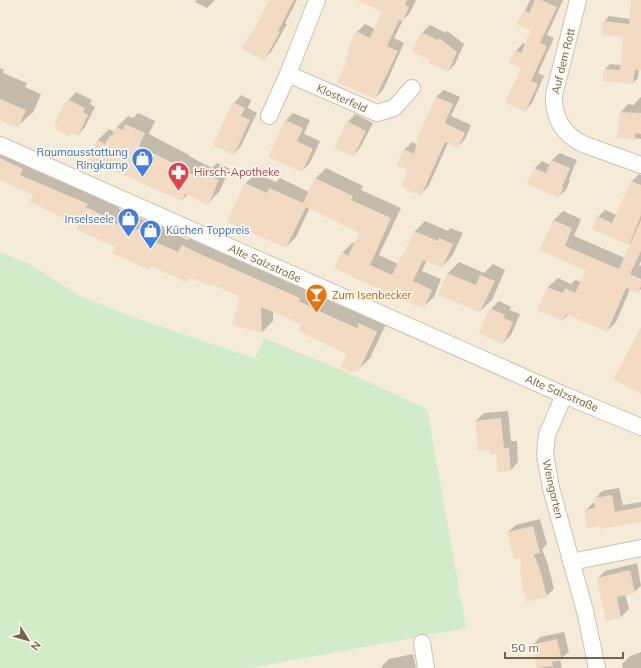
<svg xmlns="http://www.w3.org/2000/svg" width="641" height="668" viewBox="0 0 641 668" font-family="Mulish,sans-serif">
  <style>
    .residential { fill: #f4ebd9 }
    .green { fill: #d2ebc8 }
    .shadow { fill: #0003 }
    .building { fill: #f2dbc2 }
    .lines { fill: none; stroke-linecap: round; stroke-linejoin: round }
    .minor-casing { stroke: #cfc1af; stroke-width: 18 }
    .minor { stroke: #fff; stroke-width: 16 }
    .labels { text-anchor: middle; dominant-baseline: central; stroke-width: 3.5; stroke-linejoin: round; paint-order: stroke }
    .street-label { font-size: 11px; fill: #78614d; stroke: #fffbf1 }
    .shop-label { font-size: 11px; fill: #366cbe; stroke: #fffbf1; text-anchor: end }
    .health-label { font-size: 11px; fill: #be3a42; stroke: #fffbf1; text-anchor: start }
    .food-label { font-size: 11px; fill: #c56008; stroke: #fffbf1; text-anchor: start }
  </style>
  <rect width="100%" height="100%" fill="#fdf8ea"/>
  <path class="residential" d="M0,0H641V668H251L465,628L263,338L256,358L130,316L80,296L28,263L0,252Z"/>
  <path class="green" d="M0,252L28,263L80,296L130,316L255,358L264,338L353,375L427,409L466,628L251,668H0Z"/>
  <g class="shadow">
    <path d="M197,0H215L207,8L195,2Z"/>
    <path d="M269,0H297L285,23L287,24L271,52L264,59L255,31L270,2Z"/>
    <path d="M370,0H416L410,13L403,20L394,38L404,43L383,90L375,98L345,68L357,32L365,24L375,29L383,11Z"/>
    <path d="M530,0H563L547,35L554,38L538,73L544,76L532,103L525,111L522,67L516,51L523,43L526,45L532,30L519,24Z"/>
    <path d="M632,0H641V69H639L638,78L633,83L605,69L610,64L621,65L624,36L604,22L609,16L630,19Z"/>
    <path d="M430,25L446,33L447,31L464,44L455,64L448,71L422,33Z"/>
    <path d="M0,68L4,70L3,73L27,83L25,87L41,94L34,111L18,126L0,119Z"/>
    <path d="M444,90L460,97L451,116L471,125L465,139L458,147L448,143L428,187L421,194L410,170L404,150L412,142L418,145L436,97Z"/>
    <path d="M76,92L92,100L90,104L95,107L85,127L78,135L72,132L69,134L65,104Z"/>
    <path d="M241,95L251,100L248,108L257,113L241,146L234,154V103Z"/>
    <path d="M641,97V139L618,137L621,112L628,104L634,105L635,103Z"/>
    <path d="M138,113L155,121L149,134L189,155V156L212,168L217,163L230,169L219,192L208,203L188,194L182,200L98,140L109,129L114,132L117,127L128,116L133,118Z"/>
    <path d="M293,113L310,120L304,134L320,141L310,163L302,171L286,120Z"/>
    <path d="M355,114L373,123L360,148L353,156L348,122Z"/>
    <path d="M0,146L119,206L118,208L144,220L151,218L162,223L164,229L188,240L194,234L388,320L370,358L358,370L349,353L302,324L273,311V321L262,332L241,296L212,283L191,276L186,281L152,265L149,269L116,246L79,224L35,195L0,179Z"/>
    <path d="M560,153L577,160L569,179L570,180L566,190L558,197L535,168L542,161L550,165L552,160Z"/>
    <path d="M326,168L363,186L361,190L401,208L379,255L398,264L402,256L406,252L415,231L425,221L448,231L450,228L463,233L452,256L442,267L427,260L422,271L441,279L434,297L423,307L342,253L352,243L355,244L360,232L310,207L296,237L286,247L228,221L246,183L256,173L276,182L280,178L309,192L316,178Z"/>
    <path d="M639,174L641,175V261L639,265L641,266V289L638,292L630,289L616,322L607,331L569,314L563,320L538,309L548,287L558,278L571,284L575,280L582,282L588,270L541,250L554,220L563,211L581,219L574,236L625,258L631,245L593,228L598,217L605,210L617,215L632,181Z"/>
    <path d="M459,262L484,273L493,264L505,270L492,300L480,311L448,273Z"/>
    <path d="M499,301L511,307L510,310L520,314L511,335L503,343L491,309Z"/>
    <path d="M508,411L511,441H517L518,462L511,470L476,421L484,413Z"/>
    <path d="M619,488L623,505L641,502V521L601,524L585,511L593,503H595V499L602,491Z"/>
    <path d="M540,519L547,544L542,549L548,565L554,589L546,596L521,557L508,532L516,525Z"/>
    <path d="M637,563L641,586L634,592L625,594L629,609L621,617L607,620L598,578L605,571Z"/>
    <path d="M564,632L569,652L560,659L562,668H538L533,645L540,637Z"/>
    <path d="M641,652V668H623L622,664L630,656Z"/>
    <path d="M413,654L416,668H382V666L389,659Z"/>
  </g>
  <g class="building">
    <path d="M269,0H294L278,31L280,32L264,61L241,48L254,30Z"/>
    <path d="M357,0H407L405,5L409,7L403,21L399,20L387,46L398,51L375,99L337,82L344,68L350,44L356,31L370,38L382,12Z"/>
    <path d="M535,0H541L557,7L540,43L547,46L531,81L538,84L525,112L505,102L521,68L509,62L515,50L521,53L531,31L517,24L524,10L529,13Z"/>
    <path d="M631,0H641V70H635L633,84L603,81L604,69L620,70L623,37L601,35L603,21L629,24Z"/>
    <path d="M421,32L438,40L439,38L457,52L448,72L429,63L430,60L412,52Z"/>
    <path d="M436,97L453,104L445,123L465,133L458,148L445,142L421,196L401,187L408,170L396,165L404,149L414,154L419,134Z"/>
    <path d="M0,99L26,110L18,128L0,120Z"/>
    <path d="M67,99L85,108L83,112L88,115L78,136L71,132L69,136L56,130L58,127L54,125L64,103L66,104Z"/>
    <path d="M233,102L245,108L241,116L250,120L234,155L213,145Z"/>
    <path d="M620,112L641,113V134L635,133V140L617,138Z"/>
    <path d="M285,120L303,128L297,141L313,149L302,172L268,157Z"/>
    <path d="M347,121L366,131L353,157L334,148Z"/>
    <path d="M125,124L145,133L139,146L179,166L178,168L203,179L205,174L219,180L208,205L185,194L182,201L88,159L97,140L105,144L110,135L112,136L116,127L123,130Z"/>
    <path d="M0,158L23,169L20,175L88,204L86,207L108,218V220L132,231L139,229L151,234L153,241L178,252L182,245L200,254L300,298L299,301L321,312L357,328L359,323L377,332L359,371L351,372L341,367L347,354L298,331L301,324L261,307L262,333L232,325L240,297L211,284L210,286L189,277L186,282L151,266L149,270L112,253L115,247L76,229L78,225L30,202L33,195L0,180Z"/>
    <path d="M551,160L570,168L562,187L563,188L559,198L527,184L534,168L546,173Z"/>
    <path d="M315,178L353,196L351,200L391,218L370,265L392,275L401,256H403L414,231L438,241L439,238L453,244L442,268L423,260L413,281L432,290L424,308L399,299L334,268L341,252L348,256L359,233L306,207L286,248L227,222L245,183L267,193L269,188L303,203Z"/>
    <path d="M631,181L641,185V215L629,245L592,229L597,216L612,223Z"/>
    <path d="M553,220L572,228L565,246L619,269L641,220V251L630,274L641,279V286L638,294L626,288L607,332L566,314L563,321L537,310L547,287L563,293L565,288L575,293L586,271L540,250Z"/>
    <path d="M447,273L476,285L480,275L495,281L480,312L438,295Z"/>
    <path d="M490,308L505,315L503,318L513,322L503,344L479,333Z"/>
    <path d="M641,328V394L613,379Z"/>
    <path d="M501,418L504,448H509L511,471L497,472L496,454L490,455L489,450L478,451L475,421Z"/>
    <path d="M612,495L615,512L641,507V522L600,529V526L587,528L584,510L595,508L594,498Z"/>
    <path d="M533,526L540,553L534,554L541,573L547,597L526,602L521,578L520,558L514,559L507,532Z"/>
    <path d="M630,570L635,593L617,597L621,618L606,621L597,578Z"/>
    <path d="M557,639L562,660L552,662L553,666L537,668L531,645Z"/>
  </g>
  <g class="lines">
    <defs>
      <g id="minor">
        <path d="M578,0L554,95C553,118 563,134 583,144L641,165"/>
        <path d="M288,74L377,113L394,108L412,88"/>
        <path d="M269,116L288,74L317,0"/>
        <path d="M0,145L564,395L641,427"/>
        <path d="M564,395L547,435L545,454L551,488L585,611L597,668"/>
        <path d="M571,562L641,548"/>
        <path d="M422,643L426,668"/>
      </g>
    </defs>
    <use href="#minor" class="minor-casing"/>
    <use href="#minor" class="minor"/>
  </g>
  <defs>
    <symbol id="shop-pin" viewBox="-11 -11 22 30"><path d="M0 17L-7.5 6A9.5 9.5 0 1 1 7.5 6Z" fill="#3f7fe0" stroke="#fffbf1"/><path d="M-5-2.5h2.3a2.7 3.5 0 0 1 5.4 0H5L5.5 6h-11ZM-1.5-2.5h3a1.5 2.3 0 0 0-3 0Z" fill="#fff"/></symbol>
    <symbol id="pharmacy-pin" viewBox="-11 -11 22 30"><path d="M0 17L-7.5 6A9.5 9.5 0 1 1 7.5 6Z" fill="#e0444e" stroke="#fffbf1"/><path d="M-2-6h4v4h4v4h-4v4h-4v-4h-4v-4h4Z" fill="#fff"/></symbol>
    <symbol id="bar-pin" viewBox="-11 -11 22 30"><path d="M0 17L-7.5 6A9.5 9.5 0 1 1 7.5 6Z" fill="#e8710a" stroke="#fffbf1"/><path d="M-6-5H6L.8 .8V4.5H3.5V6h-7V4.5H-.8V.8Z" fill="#fff"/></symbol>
  </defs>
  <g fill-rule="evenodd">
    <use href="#shop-pin" x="130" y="146" width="25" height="34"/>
    <use href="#pharmacy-pin" x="166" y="160" width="25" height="34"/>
    <use href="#shop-pin" x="116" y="206" width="25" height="34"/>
    <use href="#shop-pin" x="138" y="218" width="25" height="34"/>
    <use href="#bar-pin" x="304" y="282" width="25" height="34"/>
  </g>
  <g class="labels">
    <g class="street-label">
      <text transform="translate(563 61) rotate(-76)">Auf dem Rott</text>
      <text transform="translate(342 98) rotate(24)">Klosterfeld</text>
      <text transform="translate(265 263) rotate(24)">Alte Salzstraße</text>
      <text transform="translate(562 393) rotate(23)">Alte Salzstraße</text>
      <text transform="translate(553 489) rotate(77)">Weingarten</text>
    </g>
    <g class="shop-label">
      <text x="128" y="152">Raumausstattung<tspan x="128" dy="13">Ringkamp</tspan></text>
      <text x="114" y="219">Inselseele</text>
      <text x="166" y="230" text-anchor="start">Küchen Toppreis</text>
    </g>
    <g class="health-label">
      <text x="194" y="172">Hirsch-Apotheke</text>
    </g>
    <g class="food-label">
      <text x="332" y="295">Zum Isenbecker</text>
    </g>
  </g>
  <g transform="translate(28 640) rotate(127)" stroke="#fffbf1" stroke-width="3" paint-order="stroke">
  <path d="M0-3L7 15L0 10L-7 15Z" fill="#78614d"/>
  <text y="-6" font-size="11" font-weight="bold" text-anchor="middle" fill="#78614d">N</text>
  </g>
  <path d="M505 652v6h118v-6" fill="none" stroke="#78614d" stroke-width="2"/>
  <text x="511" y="652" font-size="12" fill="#78614d" stroke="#fffbf1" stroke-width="3" paint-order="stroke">50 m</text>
</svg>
